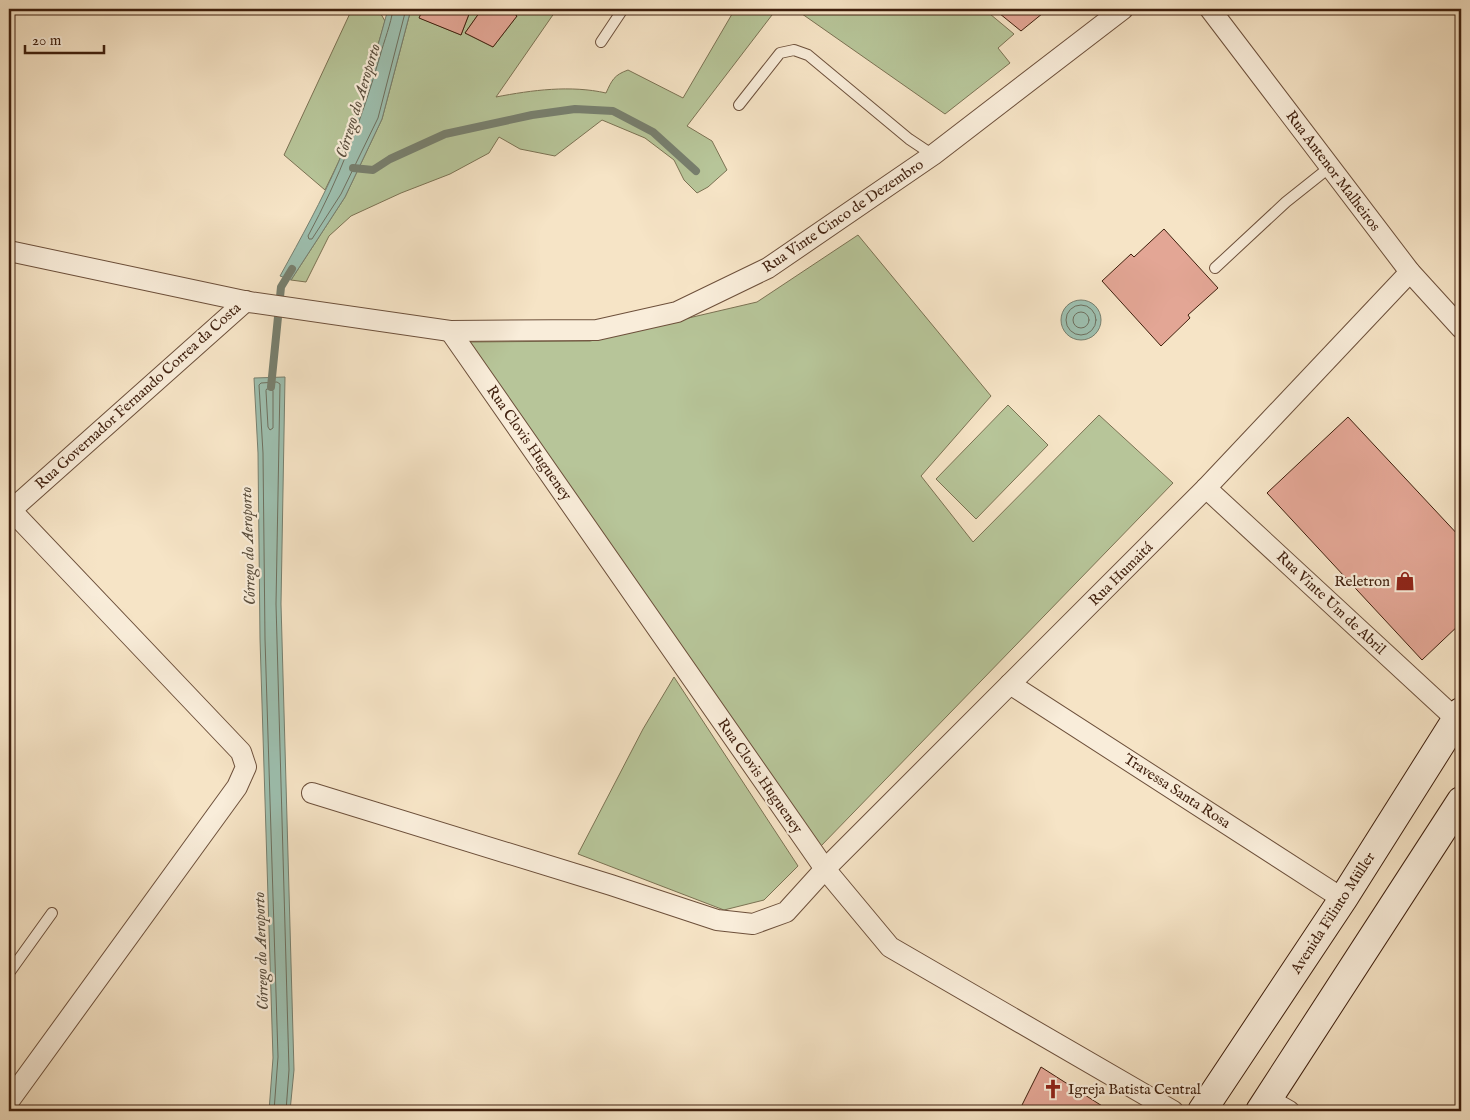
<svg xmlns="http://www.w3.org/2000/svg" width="1470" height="1120" viewBox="0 0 1470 1120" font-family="'IM FELL English',serif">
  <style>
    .green { fill: #b7c599; stroke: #7b7253 }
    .water { fill: #9dbfaf; stroke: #777f6e }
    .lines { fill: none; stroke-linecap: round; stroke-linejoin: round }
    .shore { stroke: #6e6f5e; stroke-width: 1 }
    .stream { stroke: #777f6e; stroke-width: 8 }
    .building { fill: #e3a695; stroke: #3f1f0d }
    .lane-casing { stroke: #6d503b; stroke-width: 12 }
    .street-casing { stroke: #6d503b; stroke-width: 22 }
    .secondary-casing { stroke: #3f1f0d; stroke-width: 30 }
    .lane { stroke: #f9edda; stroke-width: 10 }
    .street { stroke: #f9edda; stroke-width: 20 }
    .secondary { stroke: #f9edda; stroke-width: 28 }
    .labels { text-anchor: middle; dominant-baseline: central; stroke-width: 4.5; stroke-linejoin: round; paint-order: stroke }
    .street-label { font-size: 15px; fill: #3f1f0d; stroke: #f9edda }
    .poi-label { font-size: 15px; fill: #3f1f0d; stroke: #f9edda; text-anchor: end }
    .water-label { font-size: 16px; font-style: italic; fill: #5b4f3e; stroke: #f9edda }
  </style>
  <rect width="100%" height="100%" fill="#f6e4c6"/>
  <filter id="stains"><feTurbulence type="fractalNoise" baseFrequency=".004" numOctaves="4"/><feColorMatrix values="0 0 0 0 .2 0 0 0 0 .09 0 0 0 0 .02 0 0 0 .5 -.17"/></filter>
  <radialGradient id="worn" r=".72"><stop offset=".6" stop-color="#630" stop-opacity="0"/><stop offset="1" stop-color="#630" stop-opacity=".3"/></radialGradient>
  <g class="green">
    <path d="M352,9H378L385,21L362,100L339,161L325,190L284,155Z"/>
    <path d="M411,9H423L420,18L461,35L471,9H482L465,33L493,47L517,16L508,9H557L496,97C532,90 571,85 606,93C612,80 614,75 628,70L683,98L735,9H768L767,10L772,15L687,126L712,141L727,170L708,187L697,193L684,180L674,160L645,138L602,120L555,156L520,149L499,137L489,153L450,174L401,193L351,216L329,236L306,282L291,280L345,197L382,119Z"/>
    <path d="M795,9H984L1014,34L998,48L1010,63L945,114Z"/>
    <path d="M858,235L991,396L921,476L973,542L1099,415L1173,483L820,847L470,342L590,341L757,302Z"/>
    <path d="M1008,405L1048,445L976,519L936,479Z"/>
    <path d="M674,677L798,866L764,900L724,910L578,854L643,729Z"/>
  </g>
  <g class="water">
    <path d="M388,9H411L382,119L345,197L291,280L280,276C301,238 322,200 339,161C360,111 374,60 388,9Z"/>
    <circle cx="1081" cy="320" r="20"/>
    <path d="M285,377L281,604L294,1070L290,1111H269L273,1058L260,639L258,453L254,378Z"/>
  </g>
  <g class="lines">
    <g class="shore">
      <path d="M393,9C391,24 384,41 380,56C362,119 339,179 308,236L309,239H312L341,194L378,118L406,9"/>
      <circle cx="1081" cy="320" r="15"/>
      <circle cx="1081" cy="320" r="8"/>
      <path d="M267,389H271L273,391V428L270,430L268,427L266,391Z"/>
      <path d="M274,1111L278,1057L265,639L263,453L259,385L261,383L277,382L280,384L276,604L289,1070L286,1111"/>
    </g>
    <g class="stream">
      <path d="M353,168L373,170L390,159L445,134L532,115L575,109L613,111L653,132L696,171"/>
      <path d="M271,387L281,287L292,269"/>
    </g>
  </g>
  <g class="building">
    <path d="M423,9H471L461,35L419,18Z"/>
    <path d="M482,9H508L517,16L493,47L465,33Z"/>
    <path d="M994,9H1048L1021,31Z"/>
    <path d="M1164,229L1218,288L1188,315L1190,318L1161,346L1102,281L1131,254L1134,257Z"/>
    <path d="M1348,417L1461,538V623L1422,660L1267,493Z"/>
    <path d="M1041,1067L1110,1111H1019Z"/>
  </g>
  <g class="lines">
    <defs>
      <g id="lane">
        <path d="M601,42L623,9"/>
        <path d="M739,105L780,53L794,50L808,55L909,139L933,155"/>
        <path d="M1215,268L1286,202L1330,167"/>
        <path d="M9,973L52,913"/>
      </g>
      <g id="street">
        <path d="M1210,9L1410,272L1461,328"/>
        <path d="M9,251L249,302L450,331L597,330L677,312L768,268L933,155L1123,9"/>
        <path d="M450,331L825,869L890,947L1173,1111"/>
        <path d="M1206,488L1456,719"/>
        <path d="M9,512L246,301"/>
        <path d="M1010,684L1343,899"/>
        <path d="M312,793L611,885L717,920L753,924L786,912L825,869L1206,488L1410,272"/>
        <path d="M1268,1099L1289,1111"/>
        <path d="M9,1101L237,787L246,767L241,752L11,510"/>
      </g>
      <g id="secondary">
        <path d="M1202,1111L1343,899L1461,712"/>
        <path d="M1260,1111L1461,801"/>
      </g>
    </defs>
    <use href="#lane" class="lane-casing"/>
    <use href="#street" class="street-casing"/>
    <use href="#secondary" class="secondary-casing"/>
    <use href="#lane" class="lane"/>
    <use href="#street" class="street"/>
    <use href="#secondary" class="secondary"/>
  </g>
  <defs>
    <symbol id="shop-bare" viewBox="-9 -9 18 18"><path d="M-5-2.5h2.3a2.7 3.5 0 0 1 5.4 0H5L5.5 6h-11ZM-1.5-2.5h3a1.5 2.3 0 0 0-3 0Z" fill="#8f2418" stroke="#f9edda" stroke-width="2.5" paint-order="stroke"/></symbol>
    <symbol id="church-bare" viewBox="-9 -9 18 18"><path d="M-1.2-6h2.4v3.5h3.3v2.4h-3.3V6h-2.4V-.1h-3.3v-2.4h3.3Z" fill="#8f2418" stroke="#f9edda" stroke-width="2.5" paint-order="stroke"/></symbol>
  </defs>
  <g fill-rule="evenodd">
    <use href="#shop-bare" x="1391" y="567" width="28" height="28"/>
    <use href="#church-bare" x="1039" y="1075" width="28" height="28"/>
  </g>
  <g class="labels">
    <g class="street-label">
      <text transform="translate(1333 171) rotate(53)">Rua Antenor Malheiros</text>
      <text transform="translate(843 216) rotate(-34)">Rua Vinte Cinco de Dezembro</text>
      <text transform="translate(138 396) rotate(-42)">Rua Governador Fernando Correa da Costa</text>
      <text transform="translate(529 443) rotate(55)">Rua Clovis Hugueney</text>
      <text transform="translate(1121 574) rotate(-45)">Rua Humaitá</text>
      <text transform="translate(1331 603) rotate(43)">Rua Vinte Um de Abril</text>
      <text transform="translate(760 776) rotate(55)">Rua Clovis Hugueney</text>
      <text transform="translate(1177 791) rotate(33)">Travessa Santa Rosa</text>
      <text transform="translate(1333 913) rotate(-57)">Avenida Filinto Müller</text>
    </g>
    <g class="poi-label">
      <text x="1390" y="581">Reletron</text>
      <text x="1068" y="1089" text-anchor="start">Igreja Batista Central</text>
    </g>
    <g class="water-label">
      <text transform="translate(359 101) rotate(-73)">Córrego do Aeroporto</text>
      <text transform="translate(249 546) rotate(-92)">Córrego do Aeroporto</text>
      <text transform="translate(262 951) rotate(-92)">Córrego do Aeroporto</text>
    </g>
  </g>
  <rect width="1470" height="1120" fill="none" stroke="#f6e4c6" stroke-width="30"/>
  <rect x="10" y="10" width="1450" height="1100" fill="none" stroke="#3f1f0d" stroke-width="2.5"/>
  <rect x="15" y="15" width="1440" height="1090" fill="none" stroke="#3f1f0d"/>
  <path d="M25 45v8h79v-8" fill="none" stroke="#3f1f0d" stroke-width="2.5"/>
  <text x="32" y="45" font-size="15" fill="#3f1f0d" stroke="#f9edda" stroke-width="4" paint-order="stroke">20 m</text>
  <rect width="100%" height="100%" filter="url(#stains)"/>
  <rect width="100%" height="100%" fill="url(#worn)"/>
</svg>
